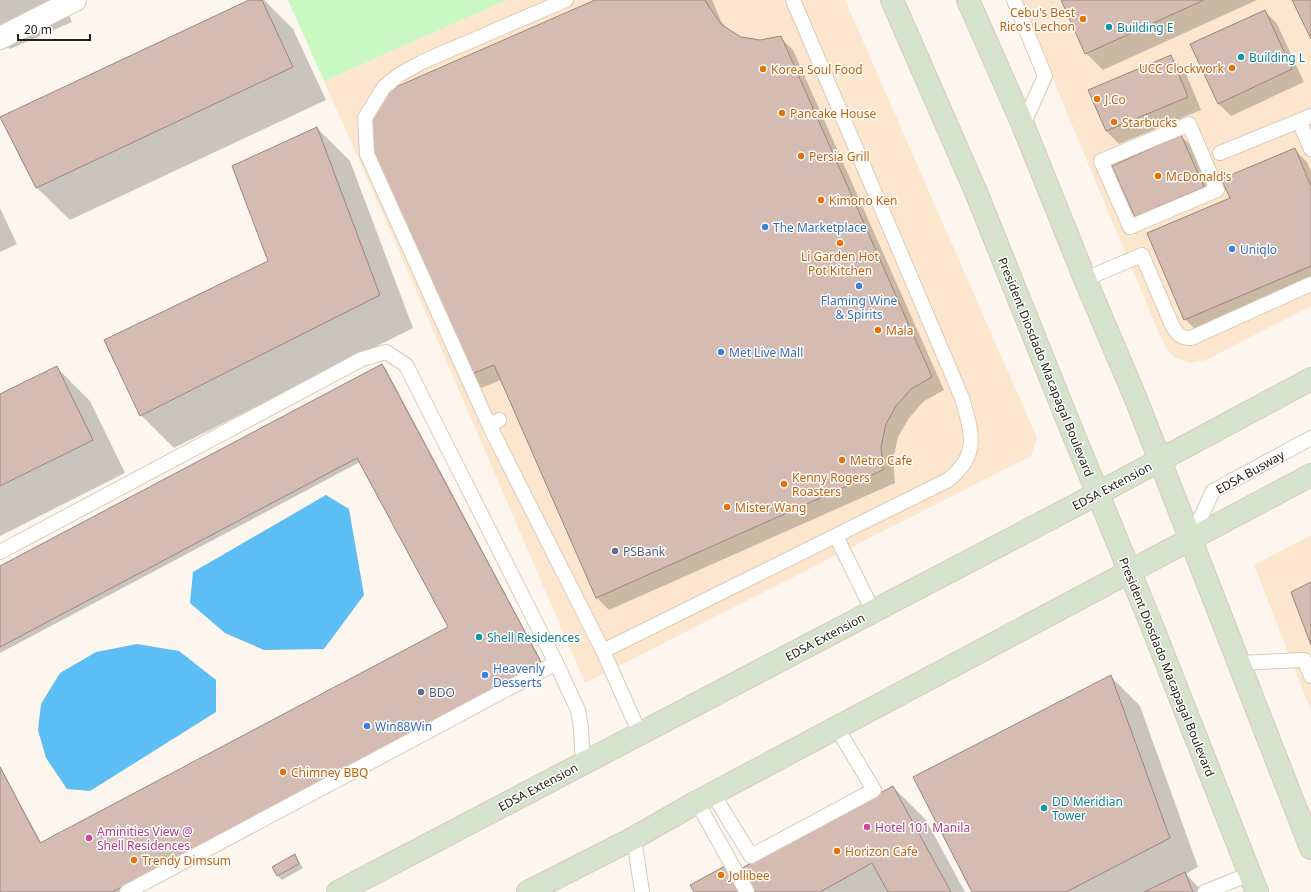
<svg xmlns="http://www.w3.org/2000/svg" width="1311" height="892" viewBox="0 0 1311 892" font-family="'Noto Sans',sans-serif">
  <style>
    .built { fill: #fce7ce }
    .green { fill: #c9f8c3 }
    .water { fill: #5dbef5 }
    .shadow { fill: #0003 }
    .building { fill: #d4bcb3; stroke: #9c867d }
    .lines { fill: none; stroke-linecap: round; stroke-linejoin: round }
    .lane-casing { stroke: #d9cab8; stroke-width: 16 }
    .street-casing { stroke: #d9cab8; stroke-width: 24 }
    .secondary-casing { stroke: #d9cab8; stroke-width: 24 }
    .lane { stroke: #fff; stroke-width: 14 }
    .street { stroke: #fff; stroke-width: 22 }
    .secondary { stroke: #d6e3cc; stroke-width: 22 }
    .food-dot { fill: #e8710a; stroke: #fff; stroke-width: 1.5 }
    .culture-dot { fill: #0f9aa8; stroke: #fff; stroke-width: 1.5 }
    .shop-dot { fill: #3f7fe0; stroke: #fff; stroke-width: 1.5 }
    .service-dot { fill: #5c6f8a; stroke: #fff; stroke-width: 1.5 }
    .hotel-dot { fill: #d1479c; stroke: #fff; stroke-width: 1.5 }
    .labels { text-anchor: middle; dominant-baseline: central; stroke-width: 3; stroke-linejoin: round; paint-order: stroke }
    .food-label { font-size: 12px; fill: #c56008; stroke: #fff; text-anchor: start }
    .culture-label { font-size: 12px; fill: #0d838f; stroke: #fff; text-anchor: start }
    .shop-label { font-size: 12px; fill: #366cbe; stroke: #fff; text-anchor: start }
    .street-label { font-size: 12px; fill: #26211a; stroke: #fff }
    .service-label { font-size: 12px; fill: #4e5e75; stroke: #fff; text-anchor: start }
    .hotel-label { font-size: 12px; fill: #b23c85; stroke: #fff; text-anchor: start }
  </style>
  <rect width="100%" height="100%" fill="#fdf6ef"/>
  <g class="built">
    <path d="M507,0H845L1037,438L1031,456L585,683L399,251L324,81Z"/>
    <path d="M1020,0H1311V306L1206,360L1189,363L1176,358L1168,352L1158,331L1120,240Z"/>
    <path d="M1311,535V711L1254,565Z"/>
  </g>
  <path class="green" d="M288,0H507L324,81Z"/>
  <g class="water">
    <path d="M326,495L349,509L364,595L324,649L264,650L225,633L190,603L193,572Z"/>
    <path d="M137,644L179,651L216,680V712L90,791L67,789L46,758L38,730L41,704L60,673L96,652Z"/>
  </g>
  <g class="shadow">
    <path d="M0,0H63L72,22L10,49L0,39Z"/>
    <path d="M252,0H264L293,29L326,100L70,220L36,187Z"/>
    <path d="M597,0H712L721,21L727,29L741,38L760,41L780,37L793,50L944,390L924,401L909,418L898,437L893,460L895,483L609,610L596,597L501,380L481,388L468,375Z"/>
    <path d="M1062,0H1257L1103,70L1086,53Z"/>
    <path d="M1265,11L1277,24L1304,82L1231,116L1218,103Z"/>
    <path d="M1171,57L1184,69L1201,110L1119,144L1106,131L1089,91Z"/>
    <path d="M317,128L350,161L413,328L174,448L141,415L270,261Z"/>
    <path d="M1181,136L1190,145L1212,195L1144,225L1136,217L1113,166Z"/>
    <path d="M1294,149L1307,162L1311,171V284L1198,332L1185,319L1231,199Z"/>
    <path d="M0,208L17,244L0,252Z"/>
    <path d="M382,365L386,369L545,668L123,892H0V766L42,844L449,628L360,462L0,653V567Z"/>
    <path d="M56,367L90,401L125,473L0,536V395Z"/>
    <path d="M1111,677L1140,706L1198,867L1186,874L1203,892H974Z"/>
    <path d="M893,787L926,820L965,892H756Z"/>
    <path d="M294,856L298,860L303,868L282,880L278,876Z"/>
  </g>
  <g class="building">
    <path d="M249,0H262L293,67L36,188L0,117Z"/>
    <path d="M595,0H705L709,7L722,25L741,37L760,40L781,36L932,377L911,389L896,406L886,424L881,447L883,470L596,598L494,365L467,376L372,149L368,125L389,90Z"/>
    <path d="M1061,0H1204L1085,54Z"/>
    <path d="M1292,0H1311V39Z"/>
    <path d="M1265,10L1292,69L1218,104L1190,44Z"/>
    <path d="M1171,55L1188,97L1106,131L1088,90Z"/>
    <path d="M317,127L380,295L140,416L104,340L268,261L232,166Z"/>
    <path d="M1181,135L1204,187L1135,217L1112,166Z"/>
    <path d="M1295,148L1311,186V266L1184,320L1147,233L1230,198L1221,179Z"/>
    <path d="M382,364L542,664L112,892H0V767L40,843L448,627L357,458L0,647V566Z"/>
    <path d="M57,366L93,440L0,486V394Z"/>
    <path d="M1311,582V645L1291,592Z"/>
    <path d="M1111,675L1170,838L1066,892H972L913,777Z"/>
    <path d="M893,786L951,892H888L872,863L820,892H755L742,868Z"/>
    <path d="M295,854L299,864L277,876L272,867Z"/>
    <path d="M727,865L742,892H694L690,885Z"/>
    <path d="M1185,872L1193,892H1144Z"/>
  </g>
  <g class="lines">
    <defs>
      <g id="lane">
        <path d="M1014,0L1045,76L1023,125"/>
        <path d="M1299,121L1311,149"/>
        <path d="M1189,124L1217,190L1130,227L1101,161Z"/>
        <path d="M1220,153L1311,116"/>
        <path d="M1085,279L1142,255L1172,325C1178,335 1180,338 1191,338L1311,284"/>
        <path d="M499,420L489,425L603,651L640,734"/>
        <path d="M489,425L367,154L365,118L384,87L399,75L422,62L566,0"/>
        <path d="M836,536L873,611"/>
        <path d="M1191,538L1213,491L1311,438"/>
        <path d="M0,552L362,359L386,352L406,365L556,663L578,710L581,729L583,763"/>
        <path d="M603,651L948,480C980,455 972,433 962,398L793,0"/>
        <path d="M1240,663L1304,660L1311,676"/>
        <path d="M713,794L751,856L874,790L837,728"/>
        <path d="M697,802L747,892"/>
        <path d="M634,838L642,892"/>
        <path d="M127,892L556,663"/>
        <path d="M1205,892L1250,874"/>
      </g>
      <path id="street" d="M0,38L75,0"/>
      <g id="secondary">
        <path d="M892,0L976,192L1072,431L1150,621L1257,892"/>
        <path d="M968,0L1023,125L1085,279L1136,399L1311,848"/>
        <path d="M338,892L1097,494L1311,379"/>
        <path d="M528,892L634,838L697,802L1311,475"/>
      </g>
    </defs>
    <use href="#lane" class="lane-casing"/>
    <use href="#street" class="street-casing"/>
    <use href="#secondary" class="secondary-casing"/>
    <use href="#lane" class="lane"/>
    <use href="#street" class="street"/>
    <use href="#secondary" class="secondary"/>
  </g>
  <g class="food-dot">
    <circle cx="1083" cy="19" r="4"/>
    <circle cx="1232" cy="68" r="4"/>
    <circle cx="763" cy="69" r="4"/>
    <circle cx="1097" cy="99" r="4"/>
    <circle cx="782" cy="113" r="4"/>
    <circle cx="1114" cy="122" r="4"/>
    <circle cx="801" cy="156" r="4"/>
    <circle cx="1158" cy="176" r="4"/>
    <circle cx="821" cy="200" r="4"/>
    <circle cx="840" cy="243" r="4"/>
    <circle cx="878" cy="330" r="4"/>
    <circle cx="842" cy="460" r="4"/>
    <circle cx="784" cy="484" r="4"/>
    <circle cx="727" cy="507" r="4"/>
    <circle cx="283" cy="772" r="4"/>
    <circle cx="837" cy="851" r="4"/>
    <circle cx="134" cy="860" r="4"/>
    <circle cx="721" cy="875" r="4"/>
  </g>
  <g class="culture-dot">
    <circle cx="1109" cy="27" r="4"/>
    <circle cx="1241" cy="57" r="4"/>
    <circle cx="479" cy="637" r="4"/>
    <circle cx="1044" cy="808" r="4"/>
  </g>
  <g class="shop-dot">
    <circle cx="765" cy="227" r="4"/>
    <circle cx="1232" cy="249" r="4"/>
    <circle cx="859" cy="286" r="4"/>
    <circle cx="721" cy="352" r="4"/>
    <circle cx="485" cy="675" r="4"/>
    <circle cx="367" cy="726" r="4"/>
  </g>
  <g class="service-dot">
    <circle cx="615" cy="551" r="4"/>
    <circle cx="421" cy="692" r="4"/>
  </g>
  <g class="hotel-dot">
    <circle cx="867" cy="827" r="4"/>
    <circle cx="89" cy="838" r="4"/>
  </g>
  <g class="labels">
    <g class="food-label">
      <text x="1075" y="12" text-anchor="end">Cebu's Best<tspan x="1075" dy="14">Rico's Lechon</tspan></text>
      <text x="1224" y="68" text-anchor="end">UCC Clockwork</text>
      <text x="771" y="69">Korea Soul Food</text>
      <text x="1105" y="99">J.Co</text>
      <text x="790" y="113">Pancake House</text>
      <text x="1122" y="122">Starbucks</text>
      <text x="809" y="156">Persia Grill</text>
      <text x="1166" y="176">McDonald's</text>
      <text x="829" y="200">Kimono Ken</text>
      <text x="840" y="256" text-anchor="middle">Li Garden Hot<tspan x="840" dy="14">Pot Kitchen</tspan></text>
      <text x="886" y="330">Mala</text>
      <text x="850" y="460">Metro Cafe</text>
      <text x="792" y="477">Kenny Rogers<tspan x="792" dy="14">Roasters</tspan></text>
      <text x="735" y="507">Mister Wang</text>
      <text x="291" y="772">Chimney BBQ</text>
      <text x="845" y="851">Horizon Cafe</text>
      <text x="142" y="860">Trendy Dimsum</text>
      <text x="729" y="875">Jollibee</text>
    </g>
    <g class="culture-label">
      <text x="1117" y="27">Building E</text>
      <text x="1249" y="57">Building L</text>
      <text x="487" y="637">Shell Residences</text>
      <text x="1052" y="801">DD Meridian<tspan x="1052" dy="14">Tower</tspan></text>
    </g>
    <g class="shop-label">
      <text x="773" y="227">The Marketplace</text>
      <text x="1240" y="249">Uniqlo</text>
      <text x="859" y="300" text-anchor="middle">Flaming Wine<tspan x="859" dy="14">&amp; Spirits</tspan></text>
      <text x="729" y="352">Met Live Mall</text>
      <text x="493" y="668">Heavenly<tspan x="493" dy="14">Desserts</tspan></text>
      <text x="375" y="726">Win88Win</text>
    </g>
    <g class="street-label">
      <text transform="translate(1046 367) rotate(68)">President Diosdado Macapagal Boulevard</text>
      <text transform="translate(1250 472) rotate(-29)">EDSA Busway</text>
      <text transform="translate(1112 486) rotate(-28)">EDSA Extension</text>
      <text transform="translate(825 637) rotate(-28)">EDSA Extension</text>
      <text transform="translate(1167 667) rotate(68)">President Diosdado Macapagal Boulevard</text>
      <text transform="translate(538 787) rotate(-28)">EDSA Extension</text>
    </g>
    <g class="service-label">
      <text x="623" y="551">PSBank</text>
      <text x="429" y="692">BDO</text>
    </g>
    <g class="hotel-label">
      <text x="875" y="827">Hotel 101 Manila</text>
      <text x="97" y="831">Aminities View @<tspan x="97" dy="14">Shell Residences</tspan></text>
    </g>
  </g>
  <path d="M18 34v6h72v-6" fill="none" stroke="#26211a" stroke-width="2"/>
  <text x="24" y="34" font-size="12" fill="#26211a" stroke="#ffffff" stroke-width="3" paint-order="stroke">20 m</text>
</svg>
